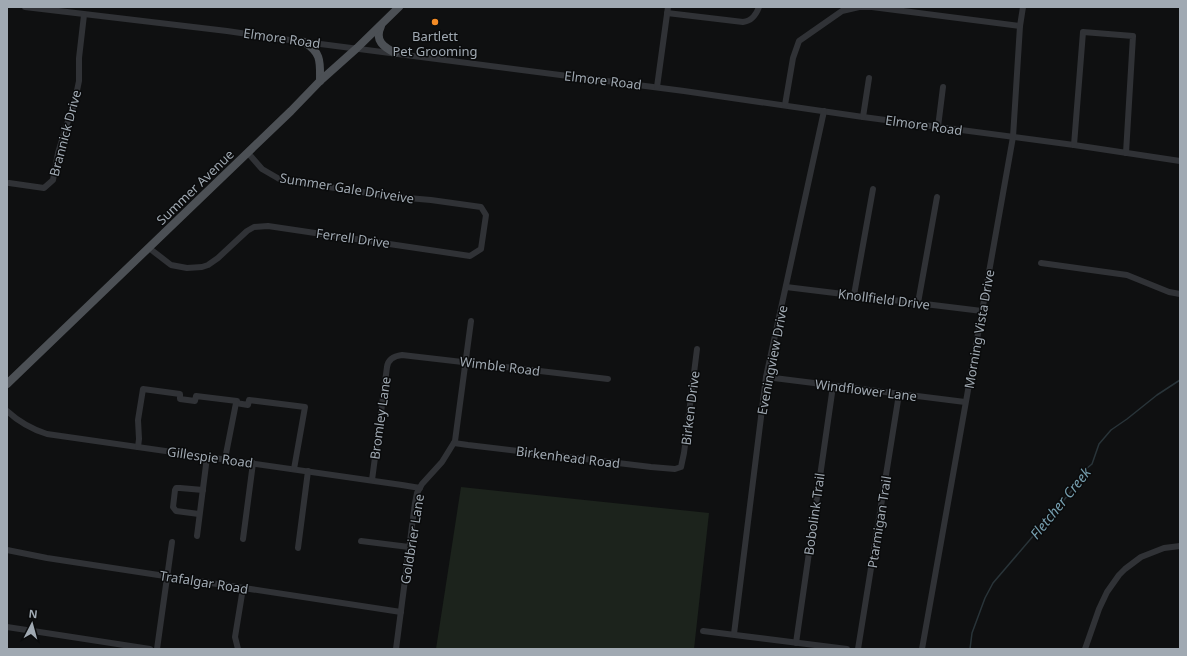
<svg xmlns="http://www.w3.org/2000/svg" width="1187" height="656" viewBox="0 0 1187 656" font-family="'Noto Sans',sans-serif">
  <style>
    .green { fill: #1c231c }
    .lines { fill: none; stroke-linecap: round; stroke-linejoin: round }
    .stream { stroke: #293439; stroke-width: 1.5 }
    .minor { stroke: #303236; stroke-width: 6 }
    .major { stroke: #4c5055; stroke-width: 8 }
    .poi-dot { fill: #f38b25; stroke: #0a0b0c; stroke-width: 1.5 }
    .labels { text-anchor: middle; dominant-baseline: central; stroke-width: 3; stroke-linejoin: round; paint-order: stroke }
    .poi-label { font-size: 13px; fill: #a0a9b2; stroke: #0a0b0c }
    .street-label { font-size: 13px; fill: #a0a9b2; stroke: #0a0b0c }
    .water-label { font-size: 14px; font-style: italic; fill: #769eae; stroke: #0a0b0c }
  </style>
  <rect width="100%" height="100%" fill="#0f1011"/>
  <path class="green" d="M461,487L709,513L694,649H436Z"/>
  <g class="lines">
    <path class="stream" d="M970,649L972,633L985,598L993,583L1069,494L1081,478L1086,469L1092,464L1099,444L1111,430L1127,419L1157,395L1180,380"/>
    <g class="minor">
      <path d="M25,7L227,31L274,38L684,91L863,117L1074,145L1180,161"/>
      <path d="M860,7H872L1020,26"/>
      <path d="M667,13L743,22C752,21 756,15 759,7"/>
      <path d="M657,87L668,7"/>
      <path d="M785,105L793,58L799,41L842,11L859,7"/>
      <path d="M863,117L869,78"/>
      <path d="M938,127L943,87"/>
      <path d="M1074,145L1083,32L1133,36L1126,153"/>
      <path d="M9,183L44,188L53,180L58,153L67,124L74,105L79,81V58L84,15"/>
      <path d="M149,248L171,265L187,268L202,267L208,265L218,258L247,231L254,227L268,226L470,256L481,249L486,215L481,207L431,200L396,197L281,180L262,169L248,153"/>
      <path d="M1041,263L1127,275L1169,292L1180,294"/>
      <path d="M786,287L982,311"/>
      <path d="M854,295L873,189"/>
      <path d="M918,303L937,197"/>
      <path d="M766,377L965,402"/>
      <path d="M7,411C19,422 31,429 47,434L402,485L420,488"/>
      <path d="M454,443L468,445L651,467L675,469L681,467L684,453L697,349"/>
      <path d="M138,447L139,439L138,420L143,389L180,394V399L195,401L196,396L237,401L236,403L248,405L249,400L305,407L294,469"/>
      <path d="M225,459L236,403"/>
      <path d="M372,480L387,367C388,359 394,356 402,355L608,379"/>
      <path d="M199,514L176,511L173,507L175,490L176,488H180L203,490"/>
      <path d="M197,536L207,457"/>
      <path d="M243,539L253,463"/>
      <path d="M361,541L409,547"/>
      <path d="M298,548L308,471"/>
      <path d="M7,550L47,558L401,612"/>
      <path d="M7,627L150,649"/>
      <path d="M703,631L847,649"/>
      <path d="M734,634L766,377L824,111"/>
      <path d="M796,643L833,386"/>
      <path d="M157,649L172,542"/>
      <path d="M238,649L235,637L243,588"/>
      <path d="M396,649L415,503L417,493L422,484L442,462L455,441L471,321"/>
      <path d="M858,649L899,394"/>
      <path d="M922,649L1013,137L1020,26L1023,7"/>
      <path d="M1085,649L1099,609L1107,592L1119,575L1125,569L1141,557L1164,548L1180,546"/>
    </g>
    <g class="major">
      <path d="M381,26C374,41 384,47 395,53"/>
      <path d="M304,42C322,53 320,62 320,81"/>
      <path d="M7,384L291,111L320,81L357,48L399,7"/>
    </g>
  </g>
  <circle class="poi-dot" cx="435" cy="22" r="4"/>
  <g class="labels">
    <g class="poi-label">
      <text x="435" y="36">Bartlett<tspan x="435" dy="15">Pet Grooming</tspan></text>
    </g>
    <g class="street-label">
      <text transform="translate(282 38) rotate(8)">Elmore Road</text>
      <text transform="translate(603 80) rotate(7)">Elmore Road</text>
      <text transform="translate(924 125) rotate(8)">Elmore Road</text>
      <text transform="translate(65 133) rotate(-75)">Brannick Drive</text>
      <text transform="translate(195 187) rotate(-44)">Summer Avenue</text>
      <text transform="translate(347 188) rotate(9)">Summer Gale Driveive</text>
      <text transform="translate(353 238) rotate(8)">Ferrell Drive</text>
      <text transform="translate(884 299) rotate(7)">Knollfield Drive</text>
      <text transform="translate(979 329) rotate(-80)">Morning Vista Drive</text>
      <text transform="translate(772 360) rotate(-79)">Eveningview Drive</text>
      <text transform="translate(500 366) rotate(7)">Wimble Road</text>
      <text transform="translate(866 390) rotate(7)">Windflower Lane</text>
      <text transform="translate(690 408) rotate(-83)">Birken Drive</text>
      <text transform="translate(380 418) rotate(-82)">Bromley Lane</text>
      <text transform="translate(210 457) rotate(8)">Gillespie Road</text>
      <text transform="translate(568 457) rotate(7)">Birkenhead Road</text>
      <text transform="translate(814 514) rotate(-82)">Bobolink Trail</text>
      <text transform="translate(879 522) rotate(-81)">Ptarmigan Trail</text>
      <text transform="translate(412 539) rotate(-81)">Goldbrier Lane</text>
      <text transform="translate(204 582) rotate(9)">Trafalgar Road</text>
    </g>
    <g class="water-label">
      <text transform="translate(1060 503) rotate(-51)">Fletcher Creek</text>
    </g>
  </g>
  <rect width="1187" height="656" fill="none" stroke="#a0a9b2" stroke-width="16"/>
  <g transform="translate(32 624) rotate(6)" stroke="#0a0b0c" stroke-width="3" paint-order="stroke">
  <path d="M0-3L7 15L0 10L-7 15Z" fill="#a0a9b2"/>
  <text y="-6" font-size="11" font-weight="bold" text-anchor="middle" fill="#a0a9b2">N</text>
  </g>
</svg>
